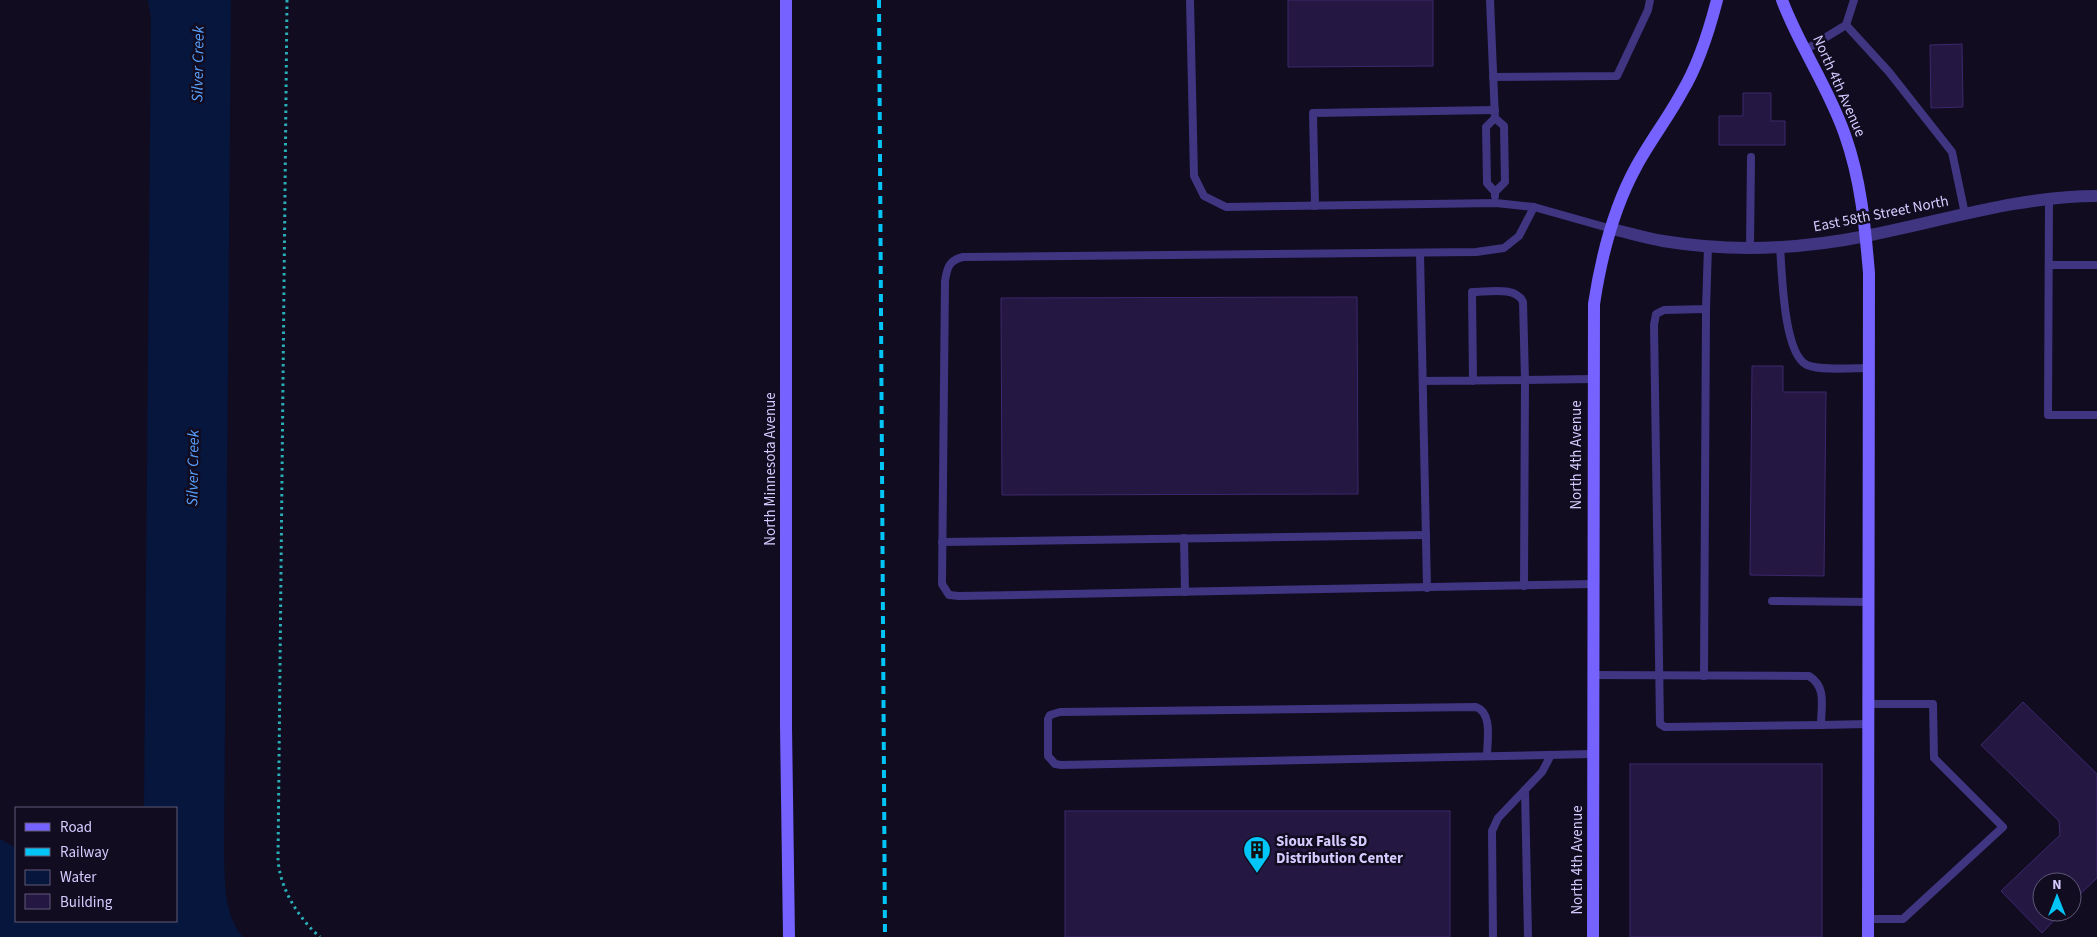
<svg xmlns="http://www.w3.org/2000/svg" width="2097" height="937" viewBox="0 0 2097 937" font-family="'Source Sans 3',sans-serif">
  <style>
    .water { fill: #07163d }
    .building { fill: #241741; stroke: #3d286e }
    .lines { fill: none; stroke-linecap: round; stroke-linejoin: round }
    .path { stroke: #29afb5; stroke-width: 3; stroke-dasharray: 2.5 4; stroke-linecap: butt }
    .lane { stroke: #3f3581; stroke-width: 8 }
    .street { stroke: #3f3581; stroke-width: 12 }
    .secondary { stroke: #7562ff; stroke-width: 12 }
    .rail { stroke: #00c5f6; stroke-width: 4; stroke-dasharray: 8 6; stroke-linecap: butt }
    .labels { text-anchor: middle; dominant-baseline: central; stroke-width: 5; stroke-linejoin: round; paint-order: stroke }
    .street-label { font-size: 15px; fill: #d6cbff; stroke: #110c20 }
    .poi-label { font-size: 15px; font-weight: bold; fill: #d6cbff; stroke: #110c20; text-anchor: start }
    .water-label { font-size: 16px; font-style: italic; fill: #59a2ff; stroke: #110c20 }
  </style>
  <rect width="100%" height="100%" fill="#110c20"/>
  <path class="water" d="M148,0H231L224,851C225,879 223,915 243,937H0V839L16,848V921H176V808H144L151,18Z"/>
  <g class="building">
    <path d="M1288,0H1433V66L1288,67Z"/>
    <path d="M1962,44L1963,107L1931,108L1930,45Z"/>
    <path d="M1743,93H1771V121H1785V145H1719V116H1743Z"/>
    <path d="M1357,297L1358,494L1002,495L1001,298Z"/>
    <path d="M1752,366H1783V392H1826L1824,576L1750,575Z"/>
    <path d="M2023,702L2097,774V878L2072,902V882H2042V912H2062L2042,933L2001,891L2060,835L2059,821L1981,745Z"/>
    <rect x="1630" y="764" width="192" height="173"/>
    <rect x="1065" y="811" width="385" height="126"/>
  </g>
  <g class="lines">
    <path class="path" d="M287,0L278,858C279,887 298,918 320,937"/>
    <g class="lane">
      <path d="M1190,0L1194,176L1204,196L1226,207L1496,203L1534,207L1612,229"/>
      <path d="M1490,0L1495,118L1504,126L1505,182L1495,192"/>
      <path d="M1846,25L1889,72L1952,152L1965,214"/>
      <path d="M1805,50L1846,25L1854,0"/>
      <path d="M1493,77L1617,76L1648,10L1650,0"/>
      <path d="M1495,118L1486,127L1487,183L1495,192V196"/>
      <path d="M2049,200L2048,415H2097"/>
      <path d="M1315,206L1313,113L1495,110"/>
      <path d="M1534,207L1519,236L1504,248L1476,252L963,257C949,260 947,268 945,281L942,584L949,595L959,596L1593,584"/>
      <path d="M1708,246L1706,309L1664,310L1656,314L1654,325L1660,724L1665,727L1821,725"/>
      <path d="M1750,247L1751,157"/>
      <path d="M1780,247C1782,270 1783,354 1807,365C1822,371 1852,368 1869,368"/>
      <path d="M1420,253L1427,588"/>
      <path d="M2049,265H2097"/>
      <path d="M1423,381L1525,380L1523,302C1516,286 1488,292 1472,292L1473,381"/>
      <path d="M1184,538L1185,592"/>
      <path d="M942,542L1426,535"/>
      <path d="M1524,586L1525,380L1593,379"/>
      <path d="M1772,601L1869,602"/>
      <path d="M1593,675L1809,676C1827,687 1821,706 1821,725L1868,724"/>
      <path d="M1704,676L1706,309"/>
      <path d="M1487,756C1487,741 1493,713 1476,707L1060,712L1050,715L1048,719V756L1055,764L1061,765L1593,754"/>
      <path d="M1525,790L1528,937"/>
      <path d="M1868,919H1903L2003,827L1934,758L1933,704H1868"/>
      <path d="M1493,937L1492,831L1498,818L1542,772L1551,755"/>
    </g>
    <path class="street" d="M1612,229C1629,233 1646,238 1663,241C1730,252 1801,249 1866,236C1943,221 2019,196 2097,196"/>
    <g class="secondary">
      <path d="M786,0V727L789,937"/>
      <path d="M1782,0C1799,46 1829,88 1845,135C1861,180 1865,226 1869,273L1868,937"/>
      <path d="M1593,937L1594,304C1601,258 1613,209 1636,167C1650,141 1668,118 1682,92C1699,64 1709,31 1717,0"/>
    </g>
    <path class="rail" d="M879,0L885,937"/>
  </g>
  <defs>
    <symbol id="building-pin" viewBox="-11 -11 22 30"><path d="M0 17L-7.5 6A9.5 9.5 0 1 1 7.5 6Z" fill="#00c5f6" stroke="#110c20"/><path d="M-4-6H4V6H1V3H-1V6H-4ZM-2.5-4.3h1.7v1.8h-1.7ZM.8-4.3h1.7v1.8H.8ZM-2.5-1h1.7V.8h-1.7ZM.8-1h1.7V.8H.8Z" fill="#111"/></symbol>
  </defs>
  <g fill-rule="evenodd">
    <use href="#building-pin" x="1241" y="834" width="32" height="43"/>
  </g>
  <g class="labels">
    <g class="street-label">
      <text transform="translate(1839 86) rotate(66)">North 4th Avenue</text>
      <text transform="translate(1881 214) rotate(-11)">East 58th Street North</text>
      <text transform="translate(1576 455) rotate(-90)">North 4th Avenue</text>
      <text transform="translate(770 469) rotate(-90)">North Minnesota Avenue</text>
      <text transform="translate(1577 860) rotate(-90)">North 4th Avenue</text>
    </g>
    <g class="poi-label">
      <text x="1276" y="841">Sioux Falls SD<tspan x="1276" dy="17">Distribution Center</tspan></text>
    </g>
    <g class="water-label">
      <text transform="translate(198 64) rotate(-89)">Silver Creek</text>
      <text transform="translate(193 468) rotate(-89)">Silver Creek</text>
    </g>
  </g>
  <rect x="15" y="807" width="162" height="115" fill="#110c20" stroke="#605879"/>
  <rect x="25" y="823" width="25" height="8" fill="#7562ff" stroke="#605879"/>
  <text x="60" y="832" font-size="15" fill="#d6cbff">Road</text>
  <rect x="25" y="848" width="25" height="8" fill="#00c5f6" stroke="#605879"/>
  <text x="60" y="857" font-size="15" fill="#d6cbff">Railway</text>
  <rect x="25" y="870" width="25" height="15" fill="#07163d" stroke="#605879"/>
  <text x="60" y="882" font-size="15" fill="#d6cbff">Water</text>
  <rect x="25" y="894" width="25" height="15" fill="#241741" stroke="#605879"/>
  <text x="60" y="907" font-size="15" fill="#d6cbff">Building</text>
  <g transform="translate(2057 897)"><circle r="24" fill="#110c20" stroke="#605879"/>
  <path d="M0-4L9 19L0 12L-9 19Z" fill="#00c5f6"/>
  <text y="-8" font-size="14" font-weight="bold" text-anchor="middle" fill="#d6cbff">N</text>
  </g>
</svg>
